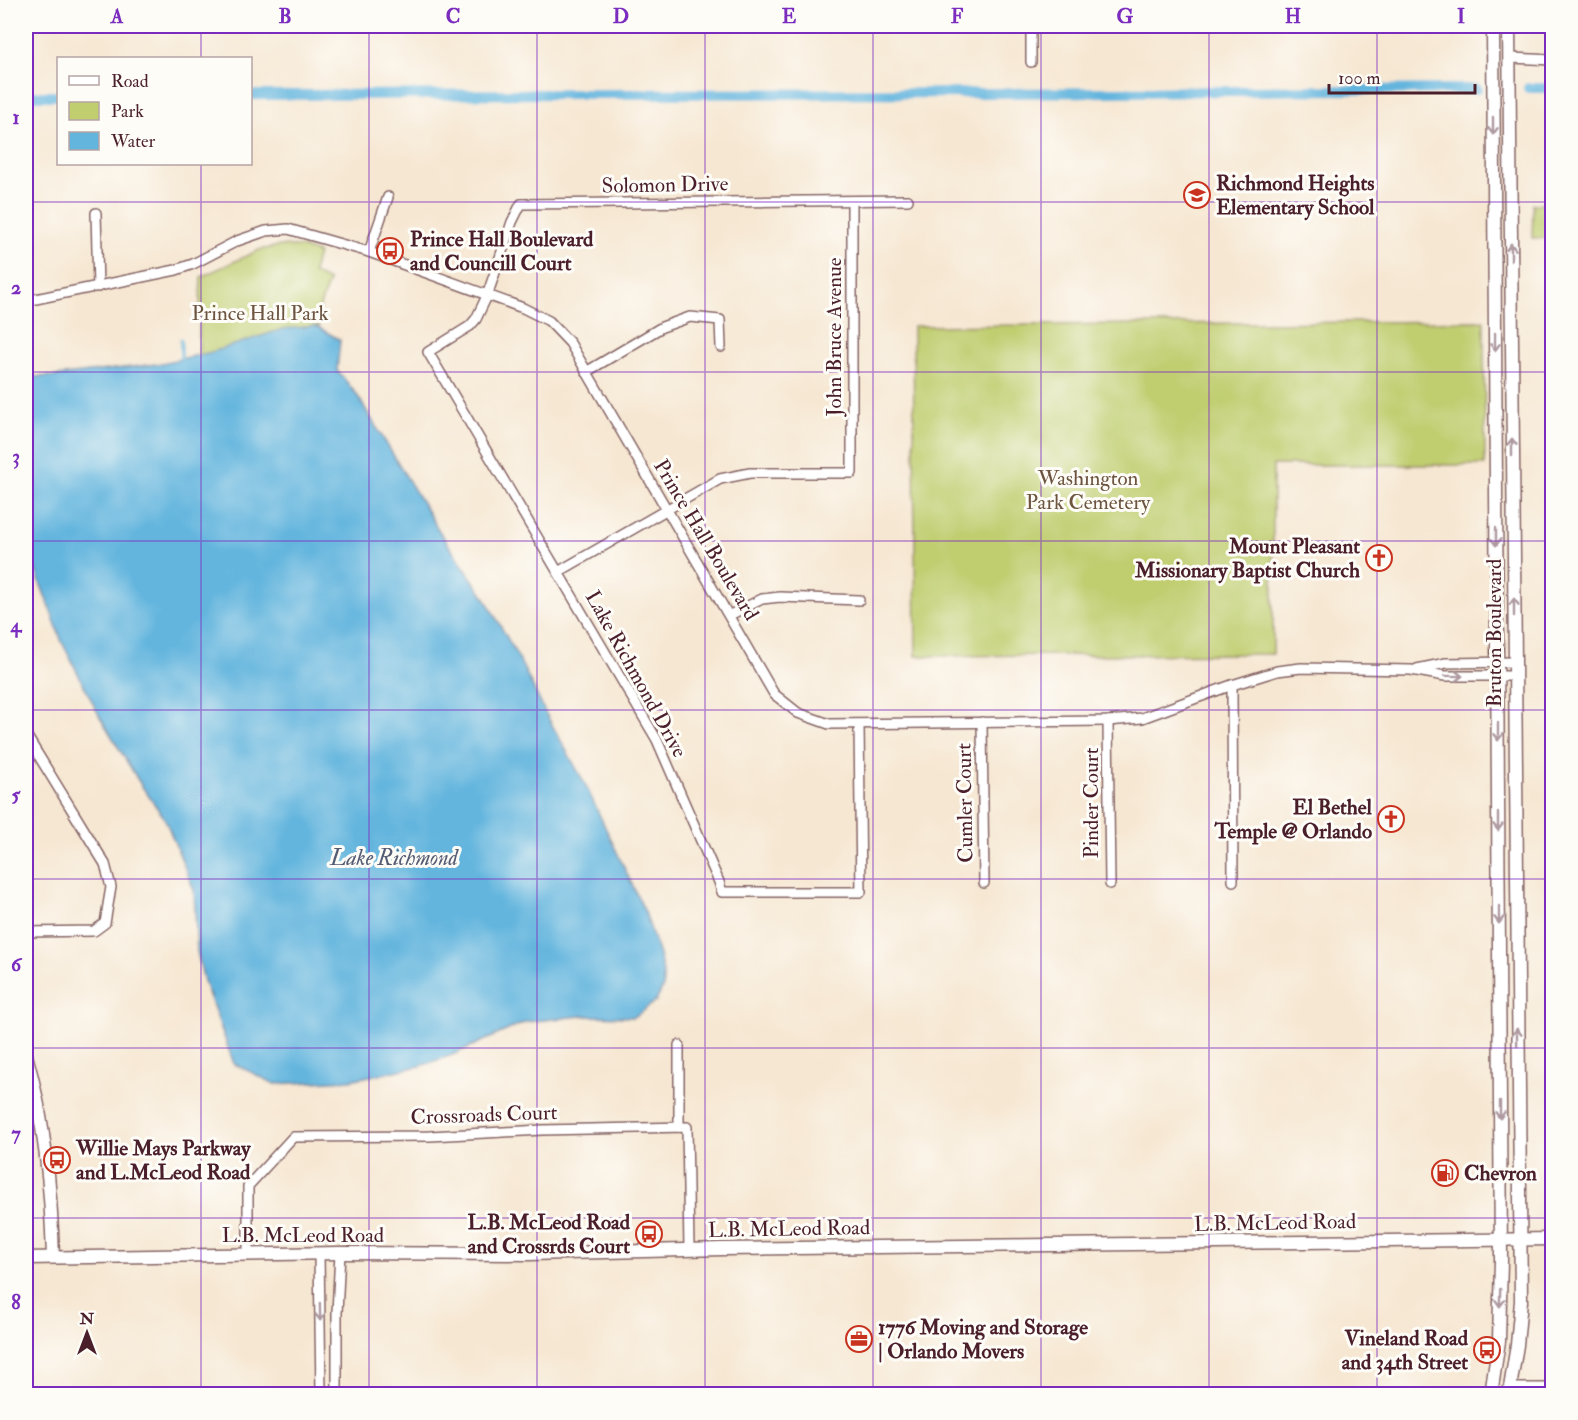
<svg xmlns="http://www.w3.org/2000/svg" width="1578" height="1420" viewBox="0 0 1578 1420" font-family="'IM FELL Double Pica',serif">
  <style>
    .green { fill: #c0ce70; stroke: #85764e; stroke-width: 1.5 }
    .water { fill: #63b5de; stroke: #566a84; stroke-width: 1.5 }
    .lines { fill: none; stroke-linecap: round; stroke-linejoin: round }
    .stream { stroke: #63b5de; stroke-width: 3 }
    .canal { stroke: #63b5de; stroke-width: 10 }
    .minor-casing { stroke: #866565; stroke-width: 12 }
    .tertiary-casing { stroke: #866565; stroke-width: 15 }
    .minor { stroke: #fff; stroke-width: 9 }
    .tertiary { stroke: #fff; stroke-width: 12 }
    .oneway { stroke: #ae9aa0 }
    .grid { fill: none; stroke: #7b2cbf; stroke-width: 1.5; stroke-opacity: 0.55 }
    .labels { text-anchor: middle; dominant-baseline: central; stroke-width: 6; stroke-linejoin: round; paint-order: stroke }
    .poi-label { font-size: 21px; font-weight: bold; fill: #4a1f2b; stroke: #fdfcf7; text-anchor: start }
    .street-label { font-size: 21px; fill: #4a1f2b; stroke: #fdfcf7 }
    .park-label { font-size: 21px; fill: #6d5440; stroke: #fdfcf7 }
    .water-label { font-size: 22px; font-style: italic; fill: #545b73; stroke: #fdfcf7 }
    .neatline { fill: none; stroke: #7b2cbf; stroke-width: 2 }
    .grid-label { font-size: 20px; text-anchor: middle; font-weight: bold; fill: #7b2cbf }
  </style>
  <rect width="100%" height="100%" fill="#fdfcf7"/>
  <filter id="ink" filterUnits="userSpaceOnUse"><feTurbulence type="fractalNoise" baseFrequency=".0167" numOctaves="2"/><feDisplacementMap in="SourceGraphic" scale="12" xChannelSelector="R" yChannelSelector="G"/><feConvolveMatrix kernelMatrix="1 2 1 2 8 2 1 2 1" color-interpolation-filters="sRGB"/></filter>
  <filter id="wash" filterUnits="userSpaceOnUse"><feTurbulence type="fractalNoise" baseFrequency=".008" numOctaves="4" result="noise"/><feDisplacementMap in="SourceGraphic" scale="24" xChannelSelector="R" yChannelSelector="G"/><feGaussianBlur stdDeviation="1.35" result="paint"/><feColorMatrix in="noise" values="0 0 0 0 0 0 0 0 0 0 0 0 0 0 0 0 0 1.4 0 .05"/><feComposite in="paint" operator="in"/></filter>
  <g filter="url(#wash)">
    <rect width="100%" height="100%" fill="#f6e7d2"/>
    <g class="green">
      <path d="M1533,204H1552V238H1532Z"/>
      <path d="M280,246L301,247L318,253L313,273L329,281L320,306L317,369L198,371L201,277L259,250Z"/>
      <path d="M1484,321L1485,465H1273V654L916,656L913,326Z"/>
    </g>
    <path class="water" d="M316,326L340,340L337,370L357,395L441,534L485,598L519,659L546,714L584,782L645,912L659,955L663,973V987L656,1001L634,1017L581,1016L526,1022L452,1055L420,1066L350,1080L275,1084L234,1064L204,981L197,951L194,890L165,819L141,785L100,717L62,642L26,544V377L56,376L157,364L212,352L283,329Z"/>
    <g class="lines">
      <path class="stream" d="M181,359V340"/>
      <g class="canal">
        <path d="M1528,88H1552"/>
        <path d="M250,95L998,93L1477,89"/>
        <path d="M26,96H58"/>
      </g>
    </g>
  </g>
  <g filter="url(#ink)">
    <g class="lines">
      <defs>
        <g id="minor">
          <path d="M1031,26V62"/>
          <path d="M1510,58L1552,60"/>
          <path d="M96,213L98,287"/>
          <path d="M369,252L388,197"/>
          <path d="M26,301L176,270L193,264L237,241L266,231L288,229L369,252L523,308L549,321L570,343L774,694L798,713L829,724L1108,721L1142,718L1232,685L1277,671L1301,668L1411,670L1445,676H1514"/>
          <path d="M586,372L662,327L690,317L720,320L721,347"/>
          <path d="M558,572L720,479L750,473H852V201"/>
          <path d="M730,615L762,599L780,597L859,600"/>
          <path d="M1417,669L1446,663L1514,662"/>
          <path d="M1232,685L1233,881"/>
          <path d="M1108,721L1110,884"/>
          <path d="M982,722L984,883"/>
          <path d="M859,725L861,892H722L719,882L657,740L428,352L470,326L476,319L487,296L512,222L521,204L908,200"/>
          <path d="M26,735L105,864L111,887L105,923L94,931L26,932"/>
          <path d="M679,1045V1127"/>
          <path d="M319,1253L321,1394"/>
          <path d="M248,1254V1186L293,1137L430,1136L542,1130L687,1127L689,1250"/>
          <path d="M1511,1388H1552"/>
          <path d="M337,1394V1313L340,1253"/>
        </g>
        <g id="tertiary">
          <path d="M26,1055C45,1121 51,1189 53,1257"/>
          <path d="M26,1258L340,1253L529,1254L722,1249L1552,1239"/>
          <path d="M1491,1394L1499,1341L1501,1260L1493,26"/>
          <path d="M1509,1394L1517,1345L1521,1301L1509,26"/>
        </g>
      </defs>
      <use href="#minor" class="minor-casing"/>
      <use href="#tertiary" class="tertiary-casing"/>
      <use href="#minor" class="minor"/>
      <use href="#tertiary" class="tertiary"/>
    </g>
    <defs><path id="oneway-shaft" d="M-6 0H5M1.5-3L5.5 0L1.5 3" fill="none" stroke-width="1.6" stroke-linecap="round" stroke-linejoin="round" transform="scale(1.5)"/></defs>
    <g class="oneway">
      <use href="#oneway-shaft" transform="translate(1493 126) rotate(90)"/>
      <use href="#oneway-shaft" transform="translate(1511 252) rotate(-90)"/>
      <use href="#oneway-shaft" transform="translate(1495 342) rotate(90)"/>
      <use href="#oneway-shaft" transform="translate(1512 447) rotate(-90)"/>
      <use href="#oneway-shaft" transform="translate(1496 537) rotate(90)"/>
      <use href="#oneway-shaft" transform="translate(1514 607) rotate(-90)"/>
      <use href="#oneway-shaft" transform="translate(1454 676) rotate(1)"/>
      <use href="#oneway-shaft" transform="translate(1498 732) rotate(90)"/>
      <use href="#oneway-shaft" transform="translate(1498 822) rotate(90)"/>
      <use href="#oneway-shaft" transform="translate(1499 915) rotate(90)"/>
      <use href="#oneway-shaft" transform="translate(1517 1037) rotate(-91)"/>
      <use href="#oneway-shaft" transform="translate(1500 1110) rotate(90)"/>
      <use href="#oneway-shaft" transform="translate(1500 1298) rotate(91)"/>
      <use href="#oneway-shaft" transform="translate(320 1312) rotate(89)"/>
    </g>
  </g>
  <path class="grid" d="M201,26V58M369,26V1394M537,26V1394M705,26V1394M873,26V1394M1041,26V1394M1209,26V1394M1377,26V1394M201,164V1394M26,202H1552M26,372H1552M26,541H1552M26,710H1552M26,879H1552M26,1048H1552M26,1218H1552"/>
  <defs>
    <symbol id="school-ring" viewBox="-11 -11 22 22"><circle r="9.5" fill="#fdfcf7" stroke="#c8321e" stroke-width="1.5"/><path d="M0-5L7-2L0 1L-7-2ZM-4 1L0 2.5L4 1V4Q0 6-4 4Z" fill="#c8321e"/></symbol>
    <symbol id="bus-ring" viewBox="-11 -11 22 22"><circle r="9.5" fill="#fdfcf7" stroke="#c8321e" stroke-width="1.5"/><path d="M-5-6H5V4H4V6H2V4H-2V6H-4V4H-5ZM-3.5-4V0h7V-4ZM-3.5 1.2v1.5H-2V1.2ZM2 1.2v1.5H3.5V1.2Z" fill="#c8321e"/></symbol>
    <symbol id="church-ring" viewBox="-11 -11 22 22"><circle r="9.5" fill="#fdfcf7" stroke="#c8321e" stroke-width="1.5"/><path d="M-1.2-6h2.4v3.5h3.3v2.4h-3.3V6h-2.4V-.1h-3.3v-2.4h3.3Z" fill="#c8321e"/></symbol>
    <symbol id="fuel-ring" viewBox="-11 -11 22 22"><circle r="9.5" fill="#fdfcf7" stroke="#c8321e" stroke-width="1.5"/><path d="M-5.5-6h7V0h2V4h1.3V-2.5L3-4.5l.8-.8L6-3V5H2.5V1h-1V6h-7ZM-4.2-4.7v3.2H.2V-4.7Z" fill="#c8321e"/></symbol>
    <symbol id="office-ring" viewBox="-11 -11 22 22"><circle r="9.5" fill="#fdfcf7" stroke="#c8321e" stroke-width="1.5"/><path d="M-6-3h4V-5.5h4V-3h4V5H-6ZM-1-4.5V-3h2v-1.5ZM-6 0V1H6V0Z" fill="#c8321e"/></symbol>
  </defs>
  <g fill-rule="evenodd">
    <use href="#school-ring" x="1182" y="180" width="30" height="30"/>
    <use href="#bus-ring" x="375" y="236" width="30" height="30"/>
    <use href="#church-ring" x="1364" y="543" width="30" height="30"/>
    <use href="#church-ring" x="1376" y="804" width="30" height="30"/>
    <use href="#bus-ring" x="42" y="1145" width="30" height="30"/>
    <use href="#fuel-ring" x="1430" y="1158" width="30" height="30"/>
    <use href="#bus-ring" x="634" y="1219" width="30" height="30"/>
    <use href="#office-ring" x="844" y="1324" width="30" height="30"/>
    <use href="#bus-ring" x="1472" y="1335" width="30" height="30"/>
  </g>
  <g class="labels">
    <g class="poi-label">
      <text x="1216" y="183">Richmond Heights<tspan x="1216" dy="24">Elementary School</tspan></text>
      <text x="410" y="239">Prince Hall Boulevard<tspan x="410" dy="24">and Councill Court</tspan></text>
      <text x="1360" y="546" text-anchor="end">Mount Pleasant<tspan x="1360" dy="24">Missionary Baptist Church</tspan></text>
      <text x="1372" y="807" text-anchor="end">El Bethel<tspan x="1372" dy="24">Temple @ Orlando</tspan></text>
      <text x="76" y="1148">Willie Mays Parkway<tspan x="76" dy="24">and L.McLeod Road</tspan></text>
      <text x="1464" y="1173">Chevron</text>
      <text x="630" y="1222" text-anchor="end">L.B. McLeod Road<tspan x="630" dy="24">and Crossrds Court</tspan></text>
      <text x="878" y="1327">1776 Moving and Storage<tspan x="878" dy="24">| Orlando Movers</tspan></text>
      <text x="1468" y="1338" text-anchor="end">Vineland Road<tspan x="1468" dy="24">and 34th Street</tspan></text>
    </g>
    <g class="street-label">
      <text transform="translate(665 185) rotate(-1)">Solomon Drive</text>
      <text transform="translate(834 337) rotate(-90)">John Bruce Avenue</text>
      <text transform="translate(706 540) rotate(59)">Prince Hall Boulevard</text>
      <text transform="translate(1494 633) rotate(-90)">Bruton Boulevard</text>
      <text transform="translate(636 674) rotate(61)">Lake Richmond Drive</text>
      <text transform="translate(965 803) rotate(-91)">Cumler Court</text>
      <text transform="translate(1091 803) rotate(-90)">Pinder Court</text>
      <text transform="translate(484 1115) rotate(-2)">Crossroads Court</text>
      <text transform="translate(1275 1223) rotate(-1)">L.B. McLeod Road</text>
      <text transform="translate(789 1229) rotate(-1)">L.B. McLeod Road</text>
      <text x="303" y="1235">L.B. McLeod Road</text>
    </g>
    <g class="park-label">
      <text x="260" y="313">Prince Hall Park</text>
      <text x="1088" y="478">Washington<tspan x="1088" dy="24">Park Cemetery</tspan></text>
    </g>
    <g class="water-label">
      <text x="394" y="858">Lake Richmond</text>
    </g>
  </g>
  <rect width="1578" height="1420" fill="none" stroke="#fdfcf7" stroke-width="66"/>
  <rect x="57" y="57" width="195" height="108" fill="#fdfcf7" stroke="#b5a4a5" stroke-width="1.5"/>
  <rect x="69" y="76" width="30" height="9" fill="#ffffff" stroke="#b5a4a5" stroke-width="1.5"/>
  <text x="111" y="87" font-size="18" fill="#4a1f2b">Road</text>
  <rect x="69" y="102" width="30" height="18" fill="#c0ce70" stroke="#b5a4a5" stroke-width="1.5"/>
  <text x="111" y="117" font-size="18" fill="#4a1f2b">Park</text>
  <rect x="69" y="132" width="30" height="18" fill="#63b5de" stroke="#b5a4a5" stroke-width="1.5"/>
  <text x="111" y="147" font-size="18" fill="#4a1f2b">Water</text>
  <g transform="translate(87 1333)" stroke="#fdfcf7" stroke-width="4.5" paint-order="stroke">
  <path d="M0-4.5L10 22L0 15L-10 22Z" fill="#4a1f2b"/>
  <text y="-9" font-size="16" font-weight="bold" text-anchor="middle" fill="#4a1f2b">N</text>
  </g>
  <path d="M1329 84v9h146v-9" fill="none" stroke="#4a1f2b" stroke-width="3"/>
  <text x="1338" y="84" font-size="18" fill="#4a1f2b" stroke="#fdfcf7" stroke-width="4.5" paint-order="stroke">100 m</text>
  <rect x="33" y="33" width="1512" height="1354" class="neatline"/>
  <g class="grid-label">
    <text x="117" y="23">A</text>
    <text x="285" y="23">B</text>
    <text x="453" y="23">C</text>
    <text x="621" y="23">D</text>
    <text x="789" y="23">E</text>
    <text x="957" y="23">F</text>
    <text x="1125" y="23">G</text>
    <text x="1293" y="23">H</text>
    <text x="1461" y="23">I</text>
    <text x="16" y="124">1</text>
    <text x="16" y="294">2</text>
    <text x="16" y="463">3</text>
    <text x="16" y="632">4</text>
    <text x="16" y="801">5</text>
    <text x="16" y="971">6</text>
    <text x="16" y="1140">7</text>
    <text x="16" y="1309">8</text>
  </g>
</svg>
